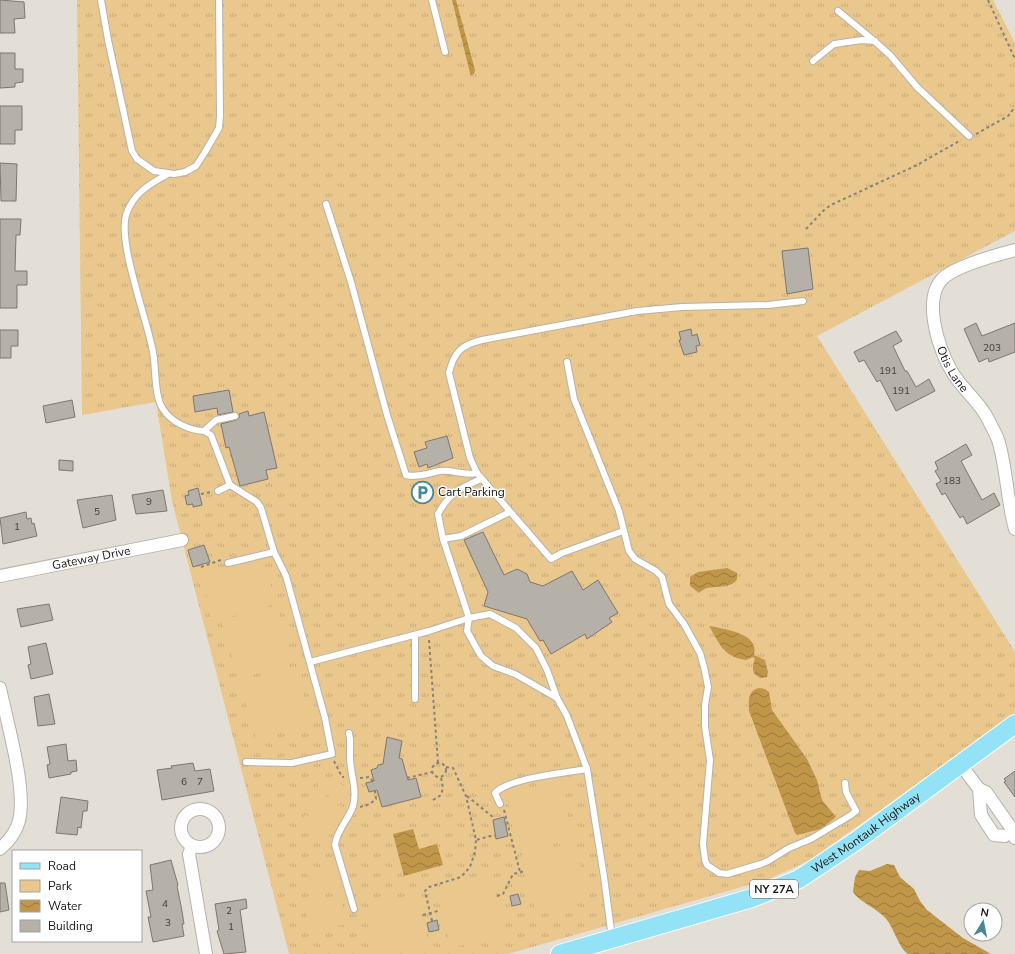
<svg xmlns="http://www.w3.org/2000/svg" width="1015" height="954" viewBox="0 0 1015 954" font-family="'Nunito Sans',sans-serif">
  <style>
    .grass { fill: url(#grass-tufts) }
    .park { fill: #eac78d }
    .water { fill: url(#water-waves) }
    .building { fill: #b5b0a8; stroke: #7c776f }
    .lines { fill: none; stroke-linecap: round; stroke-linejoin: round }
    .service-casing { stroke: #b7b2aa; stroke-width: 8 }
    .minor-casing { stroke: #b7b2aa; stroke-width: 14 }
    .primary-casing { stroke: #fff; stroke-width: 20 }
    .path { stroke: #86837c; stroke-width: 2; stroke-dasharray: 3 3; stroke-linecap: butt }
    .service { stroke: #fff; stroke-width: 6 }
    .minor { stroke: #fff; stroke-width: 12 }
    .primary { stroke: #93e2f5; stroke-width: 18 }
    .labels { text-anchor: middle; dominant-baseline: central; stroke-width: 3; stroke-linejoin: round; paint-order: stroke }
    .number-label { font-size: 10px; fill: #403d39 }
    .shield { fill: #fff; stroke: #5e5d5a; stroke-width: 1 }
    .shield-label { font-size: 11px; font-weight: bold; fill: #191714 }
    .street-label { font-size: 12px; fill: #191714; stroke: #fff }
    .poi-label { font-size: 12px; fill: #191714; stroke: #fff; text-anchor: start }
  </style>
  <defs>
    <pattern id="grass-tufts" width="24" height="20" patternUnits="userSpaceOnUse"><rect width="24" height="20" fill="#eac78d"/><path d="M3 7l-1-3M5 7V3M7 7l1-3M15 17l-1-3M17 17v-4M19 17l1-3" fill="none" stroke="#c8aa79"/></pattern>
    <pattern id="water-waves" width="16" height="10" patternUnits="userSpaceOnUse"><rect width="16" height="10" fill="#c09649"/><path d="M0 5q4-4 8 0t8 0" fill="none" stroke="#9b793c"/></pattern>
  </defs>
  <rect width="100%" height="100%" fill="#e4dfd6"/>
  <path class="grass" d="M77,0H993L1015,43V231L817,336L1015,652V714L810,860L769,879L508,954H289L172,501L156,402L82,415Z"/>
  <g class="park">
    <path d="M263,559L276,604L212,622L202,574Z"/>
    <path d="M277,606L294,662L239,679L222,622Z"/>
    <path d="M295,666L312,722L256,739L240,682Z"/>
    <path d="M506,768L508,778L469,788L467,779Z"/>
    <path d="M321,777L349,787L344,802L316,791Z"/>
    <path d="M559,780L573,837L521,851L506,794Z"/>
    <path d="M313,795L342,806L336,821L307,810Z"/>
    <path d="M305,815L333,826L327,840L299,829Z"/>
    <path d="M575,842L589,900L536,913L521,855Z"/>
    <path d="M338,864L344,886L313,896L307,873Z"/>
    <path d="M491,875L506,935L451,948L435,888Z"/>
    <path d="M417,895L431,953L375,954L363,908Z"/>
    <path d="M342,900L345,925L308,929L305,905Z"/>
  </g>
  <g class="water">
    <path d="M452,0H456L475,70L474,74L471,75L470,73Z"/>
    <path d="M727,568L737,573V579C733,588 715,586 707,588C704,589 701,591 699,593L690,586V577L698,572Z"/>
    <path d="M709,626C724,629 760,633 754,655L765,660L768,672L767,677L761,678C751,674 752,667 755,659L753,657L746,660C722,656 720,644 709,626Z"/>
    <path d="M759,688L765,689L769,692L772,710L807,759L817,780L822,800L836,817L821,829L797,835L795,833L749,711C749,701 747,691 759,688Z"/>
    <path d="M413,829L419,849L437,844L443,865L404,876L393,834Z"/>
    <path d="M887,864L894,865L900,877L914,889L920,901L927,910L963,938L991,954H908C899,948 894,929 887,920C879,909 859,902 853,892L855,877L859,870L870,871Z"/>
  </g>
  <g class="building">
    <path d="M0,0L24,2L25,18L14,19L15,33H0Z"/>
    <path d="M0,53H15V69H23V82L15,83V87L0,88Z"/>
    <path d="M0,106H22V130H15V144H0Z"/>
    <path d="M0,163L17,164L16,201H1Z"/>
    <path d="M0,219H21L20,235H16L15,271H27V285H17V308H0Z"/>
    <path d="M808,248L813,289L787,294L782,251Z"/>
    <path d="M976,323L982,336L1015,323V352L989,362L988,358L979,362L964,329Z"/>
    <path d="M691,329L692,336L697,334L700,345L696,346L697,352L684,355L679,340H681L679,332Z"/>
    <path d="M0,330H18V346H11V358H0Z"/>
    <path d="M896,331L902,341L893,346L905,371H907L916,387L929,379L935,391L896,411L880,380L877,382L864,360L859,362L854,352Z"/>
    <path d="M229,390L233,412L218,415L217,408L195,412L193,396Z"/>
    <path d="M72,400L75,417L46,423L43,406Z"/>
    <path d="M248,411L249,416L264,412L277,468L266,470L268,479L240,486L229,447L226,448L221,424L236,420L239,418V414Z"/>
    <path d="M447,436L453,458L428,468L427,464L419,467L414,452L427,448L425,442Z"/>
    <path d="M966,444L972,455L961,461L982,500L994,493L1000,505L967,524L963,516L960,518L945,493L942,495L936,484L941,481L935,471L938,469L935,462Z"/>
    <path d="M59,460L73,461V471L59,470Z"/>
    <path d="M198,488L202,505L193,507V504L187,505L185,496L189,495L188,491Z"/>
    <path d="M163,490L167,511L136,514L132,495Z"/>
    <path d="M112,495L116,520L83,528L77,500Z"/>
    <path d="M26,512L27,519L31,518L32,524L34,523L37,536L3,544L0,518Z"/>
    <path d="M483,532L504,575L517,569L527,574L530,582L543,586L572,571L583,590L598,580L618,613L609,618L612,622L587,639L585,634L551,654L543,640L540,641L527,619L484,606L488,592L464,540Z"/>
    <path d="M204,545L210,562L193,567L188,550Z"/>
    <path d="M49,604L53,620L21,627L17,609Z"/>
    <path d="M46,643L53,674L31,679L28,665L31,664L28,647Z"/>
    <path d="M49,694L55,724L38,726L34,697Z"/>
    <path d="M387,737L402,741L399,758L402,759L408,780L416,778L421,797L382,807L377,790L369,792L366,783L374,781L371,770L377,768L378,765L383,764Z"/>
    <path d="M66,744L68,761L76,760L77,771L71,772V774L49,778L47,765L50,764L47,747Z"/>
    <path d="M193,763L195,771L210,769L214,791L162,800L157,770L172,768L171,766Z"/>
    <path d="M1015,771V797L1004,782L1006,781L1004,779Z"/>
    <path d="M61,797L88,801L87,811H83L81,828L78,827L77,835L56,833Z"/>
    <path d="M504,817L508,836L496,839L493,820Z"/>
    <path d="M171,860L178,885L177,886L182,911L184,924H182L184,936L153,942L148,917H151L146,891L153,890L150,865Z"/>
    <path d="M0,883H5L9,910L0,912Z"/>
    <path d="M518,894L521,904L512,906L510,896Z"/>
    <path d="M246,899L247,908L240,910L246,952L224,954L217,931L219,930L215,904Z"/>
    <path d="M437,920L439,930L429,932L427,923Z"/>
  </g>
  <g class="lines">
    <defs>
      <g id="service">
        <path d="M101,0L108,40L132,151L137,159L154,171L174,174L185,172L196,166L205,152L219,128L220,116L219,0"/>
        <path d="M432,0L445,52"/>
        <path d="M838,11L872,39L890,55L917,87L969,136"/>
        <path d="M813,61L834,44L862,40L875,41"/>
        <path d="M168,174C150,184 133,193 126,215C118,244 147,319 153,352C156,367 154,397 163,409C172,423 189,430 204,431L216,420L235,416"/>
        <path d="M326,204L351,282L387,415L406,475C417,478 429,473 440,471C452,469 462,476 477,473"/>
        <path d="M567,362L574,399L619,511L629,551L635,559L656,571L662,577L669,604L684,624L700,653L704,667L708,687L705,705V727L710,760L703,844L705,860L707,865L719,873L727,874L761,864L768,861L789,848L811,839L851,815L856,811L846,792L845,783"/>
        <path d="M204,431L211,435L230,485L218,491"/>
        <path d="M230,485L257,502L261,508L274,552L286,576L325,718L332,754L292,763L246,762"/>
        <path d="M623,531L562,553L551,559L477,473L470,458L449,373C454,352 461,345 482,340L637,311L682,307L768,305L803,301"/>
        <path d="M443,539L461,536L510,512"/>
        <path d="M228,563L274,552"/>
        <path d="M415,635V699"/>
        <path d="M310,662L429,631L469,618L490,614L516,628L536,648L547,670L557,698L515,674L493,666L481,656L467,631L469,618L443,539L438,514C450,492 459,489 481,479"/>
        <path d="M557,698L567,716L587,769L604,877L612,938"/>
        <path d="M349,733C351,741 350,746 350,754C349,771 358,789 353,806C348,821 337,829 335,845L354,909"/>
        <path d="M500,804L495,793C509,778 565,773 587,769"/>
      </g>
      <g id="minor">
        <path id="s1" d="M1015,250C996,255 963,264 947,275C920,293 938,348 951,370C961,389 980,401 989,421C992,428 997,435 999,443C1007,471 1007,501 1015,529"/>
        <path id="s2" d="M0,576L182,540"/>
        <path d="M0,688C7,723 27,789 19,821C16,832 8,842 0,849"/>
        <path d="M961,765L979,789L981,815L994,835L1005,836"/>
        <path d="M979,789L986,792L1014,832L1015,838"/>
        <circle cx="200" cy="828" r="19"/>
        <path d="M192,846L189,854L206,954"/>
      </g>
      <g id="primary">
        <path id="s3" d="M560,954L752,898L799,879L856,841L1015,724"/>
      </g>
    </defs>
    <use href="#service" class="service-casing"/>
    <use href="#minor" class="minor-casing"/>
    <use href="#primary" class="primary-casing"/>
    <g class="path">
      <path d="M988,0L1015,59"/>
      <path d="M976,134L1008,116L1015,107"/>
      <path d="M806,229L824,210L831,205L917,165L961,140"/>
      <path d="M201,494L211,492"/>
      <path d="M201,567L221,560"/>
      <path d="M429,640L438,763"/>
      <path d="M334,761L342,777H344"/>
      <circle cx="439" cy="770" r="7"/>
      <path d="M446,767L453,768L466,796L476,840L494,835"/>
      <path d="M360,778L370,777L373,782"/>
      <path d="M407,778L432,772"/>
      <path d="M467,796L494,818"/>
      <path d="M433,800L441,795L443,788L441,777"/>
      <path d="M360,807L370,804L376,799L375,791"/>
      <path d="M504,810L520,872"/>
      <path d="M497,896L503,894L513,874L525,871"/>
      <path d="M423,915L438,911"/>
      <path d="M432,921L425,891L429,887L461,877L470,867L475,852L476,840"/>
    </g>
    <use href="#service" class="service"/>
    <use href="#minor" class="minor"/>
    <use href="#primary" class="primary"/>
  </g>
  <defs>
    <symbol id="parking-ring" viewBox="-11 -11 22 22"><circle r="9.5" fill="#fff" stroke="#468799" stroke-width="1.5"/><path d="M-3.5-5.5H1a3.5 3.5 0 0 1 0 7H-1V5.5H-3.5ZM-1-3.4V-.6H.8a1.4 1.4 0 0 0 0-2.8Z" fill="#468799"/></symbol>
  </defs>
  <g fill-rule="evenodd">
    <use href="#parking-ring" x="410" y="480" width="25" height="25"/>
  </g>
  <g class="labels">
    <g class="number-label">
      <text x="992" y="348">203</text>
      <text x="888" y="371">191</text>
      <text x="901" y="391">191</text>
      <text x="952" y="481">183</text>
      <text x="149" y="502">9</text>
      <text x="97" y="512">5</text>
      <text x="17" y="527">1</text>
      <text x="184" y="782">6</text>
      <text x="200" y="782">7</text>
      <text x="165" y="904">4</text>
      <text x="229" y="911">2</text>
      <text x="168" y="923">3</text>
      <text x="231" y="927">1</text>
    </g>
    <rect class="shield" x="750" y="880" width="48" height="18" rx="3"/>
    <g class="shield-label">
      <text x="774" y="889">NY 27A</text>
    </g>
    <g class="street-label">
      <text stroke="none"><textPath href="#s1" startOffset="175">Otis Lane</textPath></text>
      <text stroke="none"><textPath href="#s2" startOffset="93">Gateway Drive</textPath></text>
      <text stroke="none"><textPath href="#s3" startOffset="332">West Montauk Highway</textPath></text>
    </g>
    <g class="poi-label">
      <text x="438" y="492">Cart Parking</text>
    </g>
  </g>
  <rect x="12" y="850" width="130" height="92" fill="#ffffff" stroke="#a3a2a1"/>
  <rect x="20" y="863" width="20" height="6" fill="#93e2f5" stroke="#a3a2a1"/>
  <text x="48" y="870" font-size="12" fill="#191714">Road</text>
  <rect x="20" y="880" width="20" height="12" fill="#eac78d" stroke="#a3a2a1"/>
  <text x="48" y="890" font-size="12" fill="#191714">Park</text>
  <rect x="20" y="900" width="20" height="12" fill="url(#water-waves)" stroke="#a3a2a1"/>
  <text x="48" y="910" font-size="12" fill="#191714">Water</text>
  <rect x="20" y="920" width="20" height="12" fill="#b5b0a8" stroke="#a3a2a1"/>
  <text x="48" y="930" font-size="12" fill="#191714">Building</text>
  <g transform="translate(983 922) rotate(10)"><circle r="19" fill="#ffffff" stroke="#a3a2a1"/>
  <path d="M0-3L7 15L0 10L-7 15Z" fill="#468799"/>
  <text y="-6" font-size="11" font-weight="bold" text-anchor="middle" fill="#191714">N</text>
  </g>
</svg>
